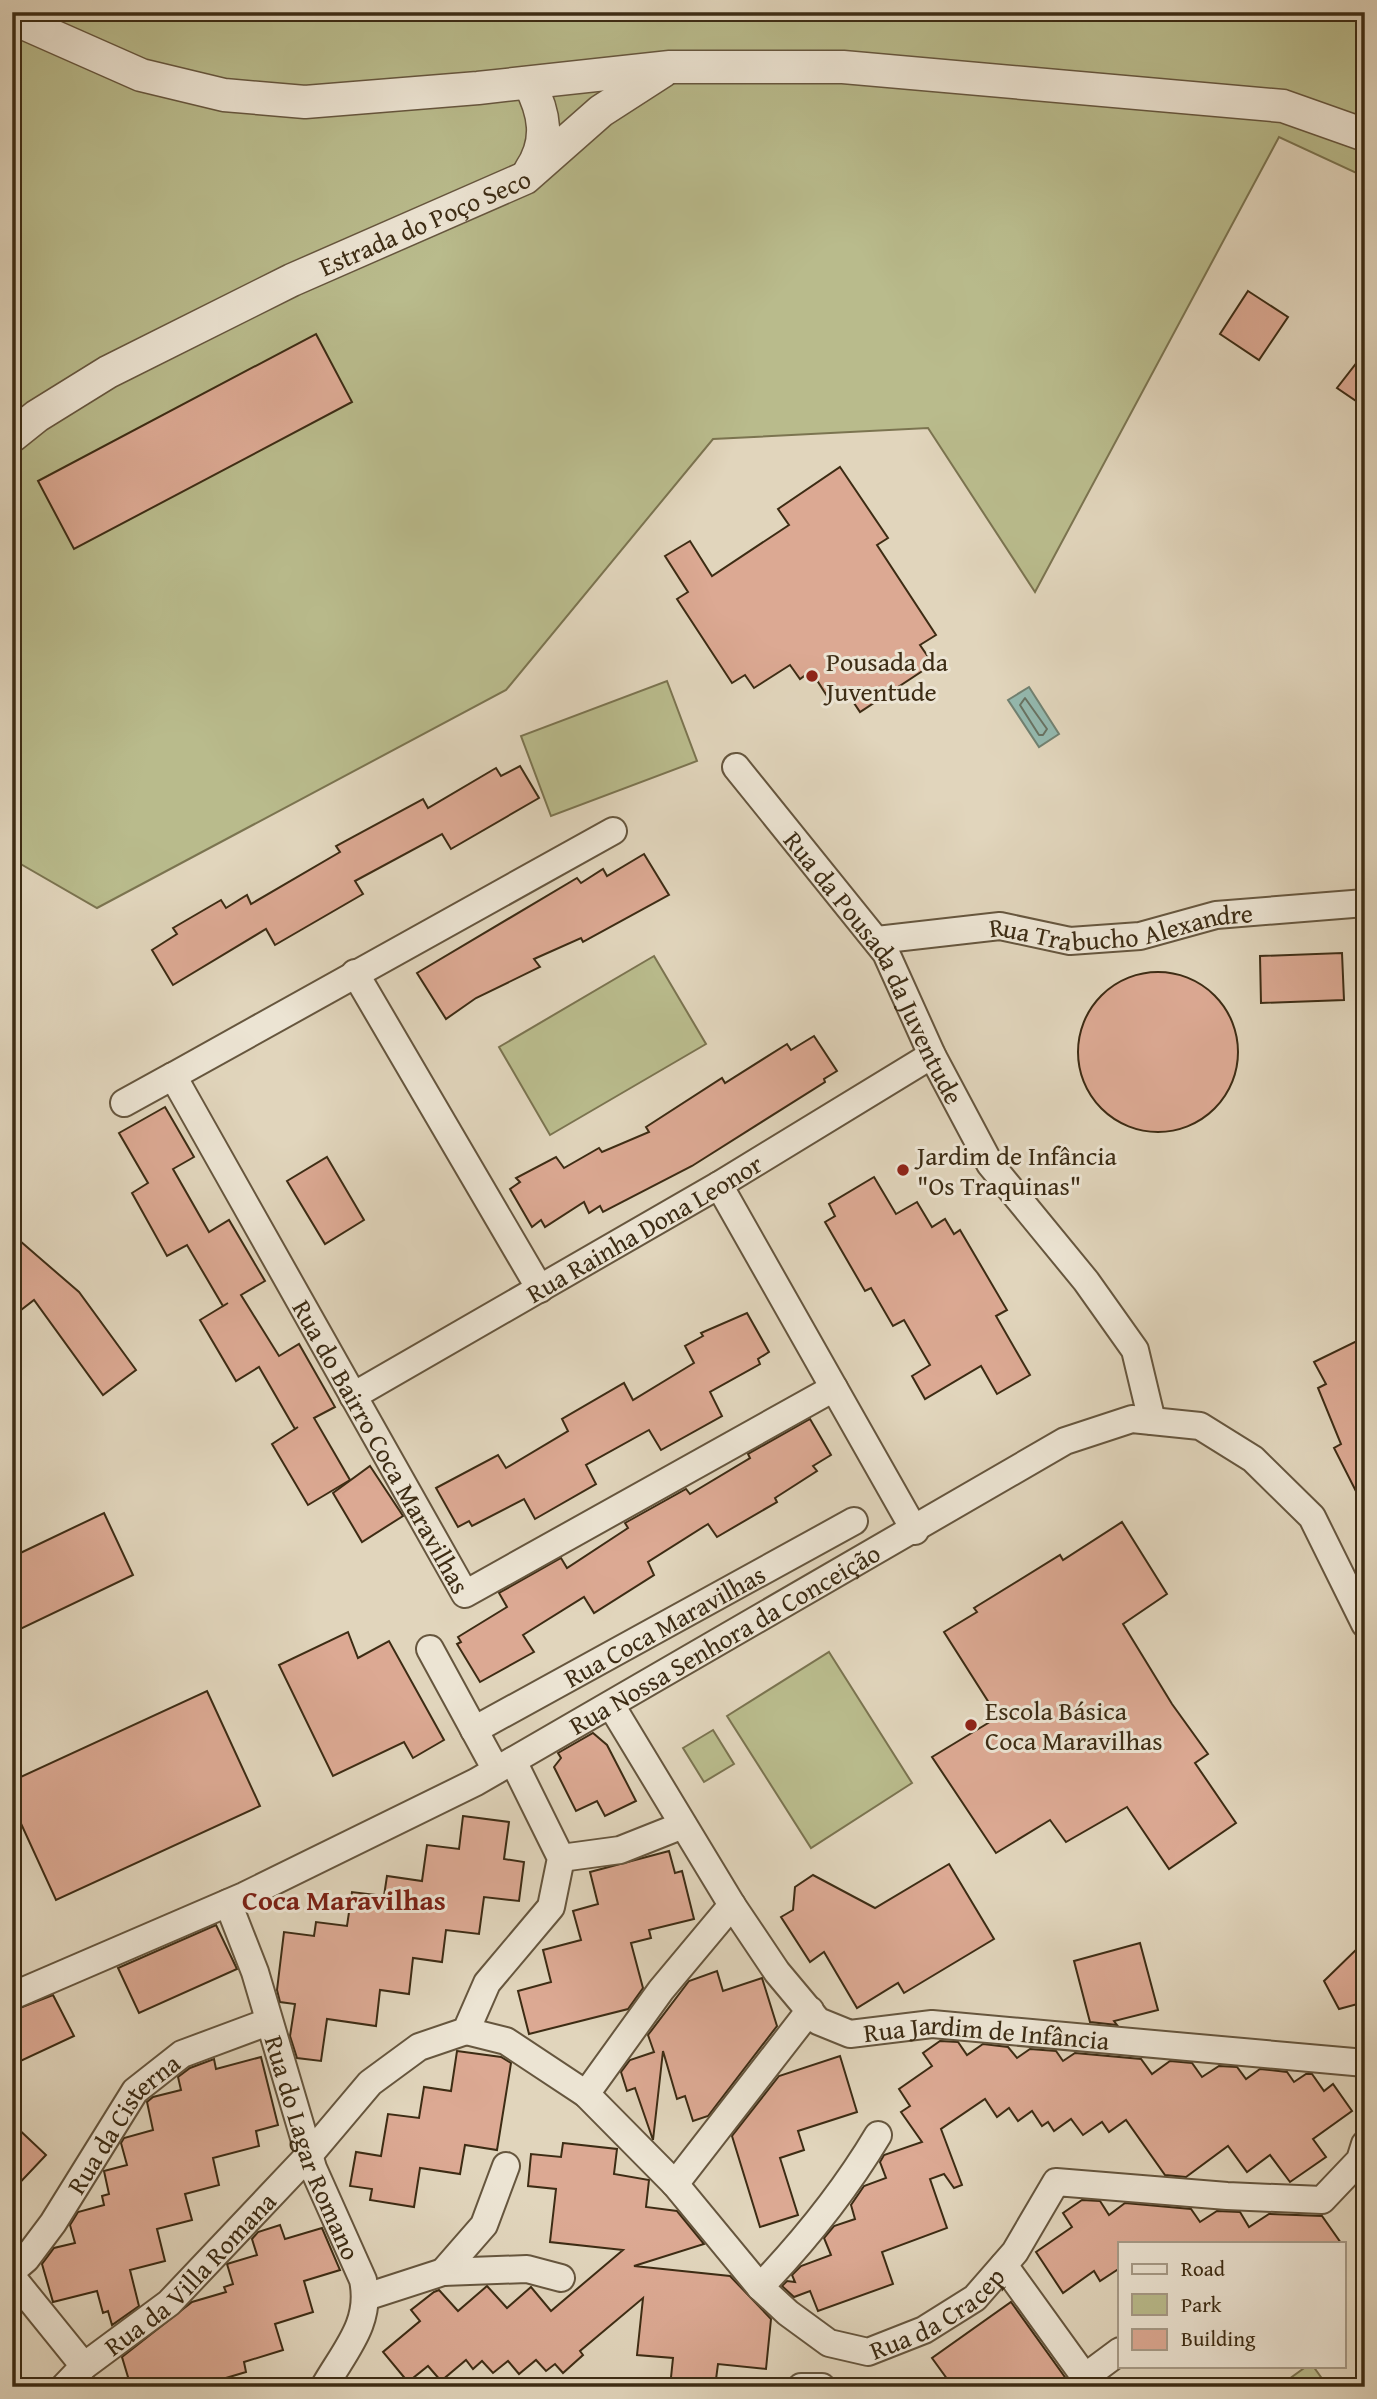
<svg xmlns="http://www.w3.org/2000/svg" width="1377" height="2399" viewBox="0 0 1377 2399" font-family="'Gentium Book Plus',serif">
  <style>
    .green { fill: #b9bb8c; stroke: #7b7450; stroke-width: 2 }
    .water { fill: #94b9af; stroke: #718171; stroke-width: 2 }
    .lines { fill: none; stroke-linecap: round; stroke-linejoin: round }
    .shore { stroke: #687262; stroke-width: 2 }
    .building { fill: #dca993; stroke: #3d2c14; stroke-width: 2 }
    .minor-casing { stroke: #66563e; stroke-width: 30 }
    .tertiary-casing { stroke: #66563e; stroke-width: 35 }
    .minor { stroke: #ece4d3; stroke-width: 26 }
    .tertiary { stroke: #ece4d3; stroke-width: 32 }
    .poi-dot { fill: #8f2418; stroke: #ece4d3; stroke-width: 2.5 }
    .labels { text-anchor: middle; dominant-baseline: central; stroke-width: 6; stroke-linejoin: round; paint-order: stroke }
    .street-label { font-size: 26px; fill: #3d2c14; stroke: #ece4d3 }
    .poi-label { font-size: 26px; fill: #3d2c14; stroke: #ece4d3; text-anchor: start }
    .neighbourhood-label { font-size: 28px; font-weight: bold; fill: #7a1f14; stroke: #ece4d3 }
  </style>
  <rect width="100%" height="100%" fill="#e1d5bc"/>
  <filter id="stains"><feTurbulence type="fractalNoise" baseFrequency=".00286" numOctaves="4"/><feColorMatrix values="0 0 0 0 .2 0 0 0 0 .09 0 0 0 0 .02 0 0 0 .5 -.17"/></filter>
  <radialGradient id="worn" r=".72"><stop offset=".6" stop-color="#630" stop-opacity="0"/><stop offset="1" stop-color="#630" stop-opacity=".3"/></radialGradient>
  <g class="green">
    <path d="M12,12H1365V177L1279,137L1035,592L928,428L713,439L506,690L97,908L12,859Z"/>
    <path d="M667,681L697,761L551,816L521,736Z"/>
    <path d="M654,956L706,1044L550,1135L499,1047Z"/>
    <path d="M829,1652L912,1783L811,1848L727,1716Z"/>
    <path d="M713,1730L734,1764L704,1782L683,1748Z"/>
    <path d="M1307,2366H1313L1328,2387H1278Z"/>
  </g>
  <path class="water" d="M1029,687L1059,734L1039,747L1008,700Z"/>
  <g class="lines">
    <path class="shore" d="M1025,698L1047,729L1043,735H1039L1020,705Z"/>
  </g>
  <g class="building">
    <path d="M1248,291L1288,317L1259,360L1220,334Z"/>
    <path d="M316,334L352,402L74,549L38,481Z"/>
    <path d="M1365,352V407L1337,388Z"/>
    <path d="M840,467L888,538L877,545L936,635L920,645L933,664L860,712L844,688L829,699L811,671L800,679L790,665L754,688L745,675L732,683L677,599L688,592L665,556L690,541L712,576L789,525L778,509Z"/>
    <path d="M520,766L539,798L451,849L442,834L355,881L363,894L275,945L266,929L173,985L152,950L177,934L173,928L221,900L226,908L247,895L251,904L340,852L336,846L423,799L428,808L496,768L501,776Z"/>
    <path d="M644,854L669,895L583,942L581,938L534,959L540,967L476,998L446,1019L417,973L577,878L581,883L603,869L607,876Z"/>
    <path d="M1342,953L1344,1000L1261,1003L1260,956Z"/>
    <circle cx="1158" cy="1052" r="80"/>
    <path d="M814,1036L837,1071L824,1079L825,1082L692,1166L603,1212L600,1206L589,1213L584,1202L545,1227L541,1220L532,1227L510,1189L520,1182L516,1178L556,1157L564,1168L599,1148L602,1152L649,1132L646,1127L722,1078L725,1083L787,1044L791,1050Z"/>
    <path d="M165,1107L194,1157L173,1169L209,1232L229,1220L265,1281L241,1295L279,1356L299,1344L335,1407L314,1418L350,1480L308,1505L272,1444L298,1427L295,1429L259,1367L236,1381L200,1320L228,1303L223,1306L187,1245L167,1256L132,1193L148,1183L119,1133Z"/>
    <path d="M327,1157L364,1220L325,1244L287,1181Z"/>
    <path d="M874,1177L896,1214L917,1202L932,1227L945,1219L954,1234L960,1230L1007,1310L996,1316L1030,1375L997,1394L981,1366L925,1399L912,1376L930,1365L904,1320L893,1326L871,1288L865,1291L825,1222L835,1216L829,1204Z"/>
    <path d="M12,1234L79,1292L136,1370L103,1395L34,1300L12,1317Z"/>
    <path d="M747,1313L769,1352L758,1359L760,1364L710,1392L722,1416L661,1450L649,1430L586,1465L596,1484L535,1519L524,1499L472,1526L469,1521L458,1527L436,1488L498,1455L506,1468L568,1431L562,1419L624,1383L633,1400L694,1363L685,1346L703,1336L701,1333Z"/>
    <path d="M1365,1337V1509L1334,1448L1341,1444L1318,1388L1326,1384L1314,1362Z"/>
    <path d="M810,1419L831,1455L813,1466L817,1471L775,1498L777,1502L717,1537L708,1524L648,1562L654,1575L594,1613L584,1597L523,1635L534,1652L480,1682L457,1644L461,1642L458,1637L507,1607L499,1593L561,1558L567,1568L628,1528L625,1523L686,1489L690,1494L750,1458L748,1454Z"/>
    <path d="M370,1466L403,1516L362,1542L333,1493Z"/>
    <path d="M104,1513L133,1575L12,1633V1557Z"/>
    <path d="M1122,1522L1167,1594L1123,1624L1172,1704L1208,1754L1195,1763L1236,1823L1169,1869L1127,1807L1066,1842L1050,1820L996,1853L932,1757L998,1717L944,1632L977,1612L974,1608L1060,1555L1063,1560Z"/>
    <path d="M348,1632L358,1658L389,1641L444,1740L413,1758L404,1742L333,1776L279,1665Z"/>
    <path d="M207,1691L260,1806L56,1900L12,1804V1781Z"/>
    <path d="M593,1733L607,1745L636,1801L605,1816L597,1801L576,1811L554,1767L561,1758L558,1753Z"/>
    <path d="M463,1816L509,1822L504,1859L524,1862L519,1901L484,1897L479,1934L446,1930L442,1962L413,1958L409,1994L380,1990L376,2026L327,2019L321,2061L297,2058L290,2036L295,2004L280,2002L277,1990L284,1932L314,1936L316,1922L347,1926L352,1892L384,1896L387,1876L422,1881L427,1845L459,1849Z"/>
    <path d="M669,1851L675,1873L682,1871L694,1919L649,1930L651,1938L631,1943L643,1988L628,2009L529,2034L518,1991L551,1982L543,1950L581,1940L573,1911L598,1904L590,1872Z"/>
    <path d="M949,1864L994,1939L904,1993L898,1983L857,2008L824,1952L810,1962L781,1917L793,1910L795,1887L813,1875L875,1908Z"/>
    <path d="M216,1925L237,1969L139,2013L118,1968Z"/>
    <path d="M1365,1941V2002L1339,2009L1324,1981Z"/>
    <path d="M1140,1943L1158,2010L1114,2021L1117,2025L1090,2022L1074,1961Z"/>
    <path d="M717,1971L723,1991L762,1978L777,2026L708,2116L693,2121L685,2096L677,2099L663,2051L653,2140L635,2088L627,2091L621,2072L630,2060L654,2052L648,2035L689,1981Z"/>
    <path d="M53,1995L74,2036L12,2065V2011Z"/>
    <path d="M940,2041L958,2042L967,2055L983,2044L1008,2047L1017,2058L1030,2049L1056,2051L1063,2061L1075,2053L1141,2059L1152,2074L1170,2061L1192,2063L1202,2077L1219,2066L1237,2067L1246,2079L1260,2069L1287,2072L1294,2082L1306,2074H1312L1324,2091L1333,2084L1352,2111L1313,2139L1326,2157L1290,2182L1270,2155L1247,2172L1228,2146L1186,2177L1165,2175L1126,2120L1109,2132L1102,2122L1083,2135L1071,2119L1054,2131L1048,2122L1042,2126L1032,2111L1018,2121L1009,2108L997,2117L985,2099L941,2129L962,2185L954,2188L944,2174L930,2179L947,2228L882,2252L893,2284L818,2311L810,2291L794,2297L782,2286L787,2281L795,2282L792,2275L801,2266L831,2255L824,2238L834,2226L855,2219L851,2205L864,2186L886,2178L880,2162L884,2155L922,2142L901,2112L910,2106L899,2089L932,2066L923,2053Z"/>
    <path d="M457,2051L501,2057L511,2063L497,2150L465,2145L460,2174L420,2168L414,2207L370,2200L372,2189L350,2186L356,2152L381,2156L388,2114L419,2118L424,2087L451,2091Z"/>
    <path d="M840,2056L857,2112L798,2131L804,2150L780,2158L798,2215L760,2227L732,2136L779,2076Z"/>
    <path d="M261,2057L278,2125L256,2131L259,2146L213,2158L219,2185L185,2194L192,2220L157,2229L165,2261L130,2270L139,2306L112,2325L108,2311L103,2313L97,2291L53,2302L42,2264L54,2248L75,2243L70,2225L78,2212L104,2205L102,2196L109,2194L104,2171L127,2165L121,2143L124,2138L153,2130L147,2102L153,2097L181,2090L178,2077L190,2068L214,2059L216,2069Z"/>
    <path d="M12,2123L46,2155L12,2191Z"/>
    <path d="M563,2143L617,2149L614,2174L649,2180L646,2207L677,2211L704,2244L634,2266L730,2276L771,2319L766,2369L718,2364L715,2387H670L673,2358L637,2355L643,2298L580,2351L583,2355L563,2373L555,2364L546,2371L536,2360L519,2374L508,2361L493,2373L482,2361L473,2369L466,2360L441,2381L428,2366L408,2382L383,2352L420,2321L411,2310L434,2292L439,2290L458,2311L487,2286L507,2308L531,2287L551,2311L623,2250L550,2242L556,2189L528,2186L531,2154L561,2157Z"/>
    <path d="M1082,2200L1100,2201L1109,2215L1125,2203L1191,2209L1200,2222L1217,2211L1240,2212L1249,2227L1269,2214L1322,2216L1341,2243H1120V2268L1100,2281L1094,2271L1063,2293L1036,2252L1072,2227L1063,2213Z"/>
    <path d="M280,2225L285,2239L322,2228L340,2270L304,2281L313,2312L275,2324L283,2350L244,2362L246,2372L226,2378L229,2387H131L122,2357L192,2302L226,2292L224,2287L233,2284L227,2264L257,2255L252,2239L258,2232Z"/>
    <path d="M1011,2302L1072,2387H953L932,2358Z"/>
  </g>
  <g class="lines">
    <defs>
      <g id="minor">
        <path id="s1" d="M736,767L886,953L932,1055L990,1164L1086,1281L1135,1350L1152,1421"/>
        <path id="s2" d="M877,940L1000,926L1070,941L1140,936L1216,915L1365,903"/>
        <path d="M355,973L540,1289"/>
        <path d="M173,1076L613,831"/>
        <path id="s3" d="M124,1103L173,1076L465,1594L834,1388"/>
        <path d="M719,1185L915,1531"/>
        <path id="s4" d="M353,1396L719,1185L932,1055"/>
        <path d="M430,1649L496,1770"/>
        <path id="s5" d="M611,1705L732,1905L777,1972L818,2021L850,2034L932,2024L1365,2063"/>
        <path id="s6" d="M474,1730L854,1521"/>
        <path d="M561,1858L620,1850L683,1825"/>
        <path id="s7" d="M228,1903L255,1972L313,2168L363,2280C372,2323 345,2350 324,2387"/>
        <path id="s8" d="M12,1996L244,1896L476,1782L1065,1441L1132,1419L1200,1426L1253,1459L1312,1517L1365,1624"/>
        <path id="s9" d="M466,2031L506,2041L586,2094L675,2184L760,2287L788,2313L829,2343L868,2352L924,2330L975,2298L1015,2252L1056,2182L1227,2196L1322,2200L1360,2160L1365,2144"/>
        <path d="M586,2094L661,1990L732,1905"/>
        <path d="M675,2184L810,2010"/>
        <path d="M1004,2265L1092,2387"/>
        <path id="s10" d="M12,2271L26,2259L53,2223L135,2091L182,2054L268,2022"/>
        <path d="M443,2272L484,2225L506,2166"/>
        <path d="M12,2277L84,2366"/>
        <path d="M760,2287C806,2239 844,2192 878,2135"/>
        <path d="M366,2297L443,2272L527,2269L561,2278"/>
        <path d="M1085,2377L1120,2351"/>
        <path id="s11" d="M64,2387L84,2366L169,2303L310,2154L370,2083L419,2047L466,2031L487,1983L551,1907L561,1858L513,1761"/>
        <path d="M801,2387H822"/>
      </g>
      <g id="tertiary">
        <path d="M12,18L141,75L224,95L305,102L478,88L670,67H843L1283,106L1365,135"/>
        <path d="M529,83C545,113 550,141 530,171"/>
        <path id="s12" d="M12,436L37,416L108,372L292,280L525,178L601,111L663,71"/>
      </g>
    </defs>
    <use href="#minor" class="minor-casing"/>
    <use href="#tertiary" class="tertiary-casing"/>
    <use href="#minor" class="minor"/>
    <use href="#tertiary" class="tertiary"/>
  </g>
  <g class="poi-dot">
    <circle cx="812" cy="676" r="7"/>
    <circle cx="903" cy="1170" r="7"/>
    <circle cx="971" cy="1725" r="7"/>
  </g>
  <g class="labels">
    <g class="street-label">
      <text stroke="none"><textPath href="#s12" startOffset="466">Estrada do Poço Seco</textPath></text>
      <text stroke="none"><textPath href="#s2" startOffset="247">Rua Trabucho Alexandre</textPath></text>
      <text stroke="none"><textPath href="#s1" startOffset="245">Rua da Pousada da Juventude</textPath></text>
      <text stroke="none"><textPath href="#s4" startOffset="336">Rua Rainha Dona Leonor</textPath></text>
      <text stroke="none"><textPath href="#s3" startOffset="481">Rua do Bairro Coca Maravilhas</textPath></text>
      <text stroke="none"><textPath href="#s6" startOffset="217">Rua Coca Maravilhas</textPath></text>
      <text stroke="none"><textPath href="#s8" startOffset="798">Rua Nossa Senhora da Conceição</textPath></text>
      <text stroke="none"><textPath href="#s5" startOffset="550">Rua Jardim de Infância</textPath></text>
      <text stroke="none"><textPath href="#s10" startOffset="186">Rua da Cisterna</textPath></text>
      <text stroke="none"><textPath href="#s7" startOffset="259">Rua do Lagar Romano</textPath></text>
      <text stroke="none"><textPath href="#s11" startOffset="170">Rua da Villa Romana</textPath></text>
      <text stroke="none"><textPath href="#s9" startOffset="606">Rua da Cracep</textPath></text>
    </g>
    <g class="poi-label">
      <text x="826" y="661">Pousada da<tspan x="826" dy="30">Juventude</tspan></text>
      <text x="917" y="1155">Jardim de Infância<tspan x="917" dy="30">"Os Traquinas"</tspan></text>
      <text x="985" y="1710">Escola Básica<tspan x="985" dy="30">Coca Maravilhas</tspan></text>
    </g>
    <g class="neighbourhood-label">
      <text x="344" y="1899">Coca Maravilhas</text>
    </g>
  </g>
  <rect width="1377" height="2399" fill="none" stroke="#e1d5bc" stroke-width="42"/>
  <rect x="14" y="14" width="1349" height="2371" fill="none" stroke="#3d2c14" stroke-width="3.5"/>
  <rect x="21" y="21" width="1335" height="2357" fill="none" stroke="#3d2c14" stroke-width="2"/>
  <rect x="1118" y="2242" width="228" height="126" fill="#ece4d3" stroke="#a69a87" stroke-width="2"/>
  <rect x="1132" y="2264" width="35" height="10" fill="#ece4d3" stroke="#a69a87" stroke-width="2"/>
  <text x="1181" y="2276" font-size="21" fill="#3d2c14">Road</text>
  <rect x="1132" y="2294" width="35" height="21" fill="#b9bb8c" stroke="#a69a87" stroke-width="2"/>
  <text x="1181" y="2312" font-size="21" fill="#3d2c14">Park</text>
  <rect x="1132" y="2329" width="35" height="21" fill="#dca993" stroke="#a69a87" stroke-width="2"/>
  <text x="1181" y="2346" font-size="21" fill="#3d2c14">Building</text>
  <rect width="100%" height="100%" filter="url(#stains)"/>
  <rect width="100%" height="100%" fill="url(#worn)"/>
</svg>
